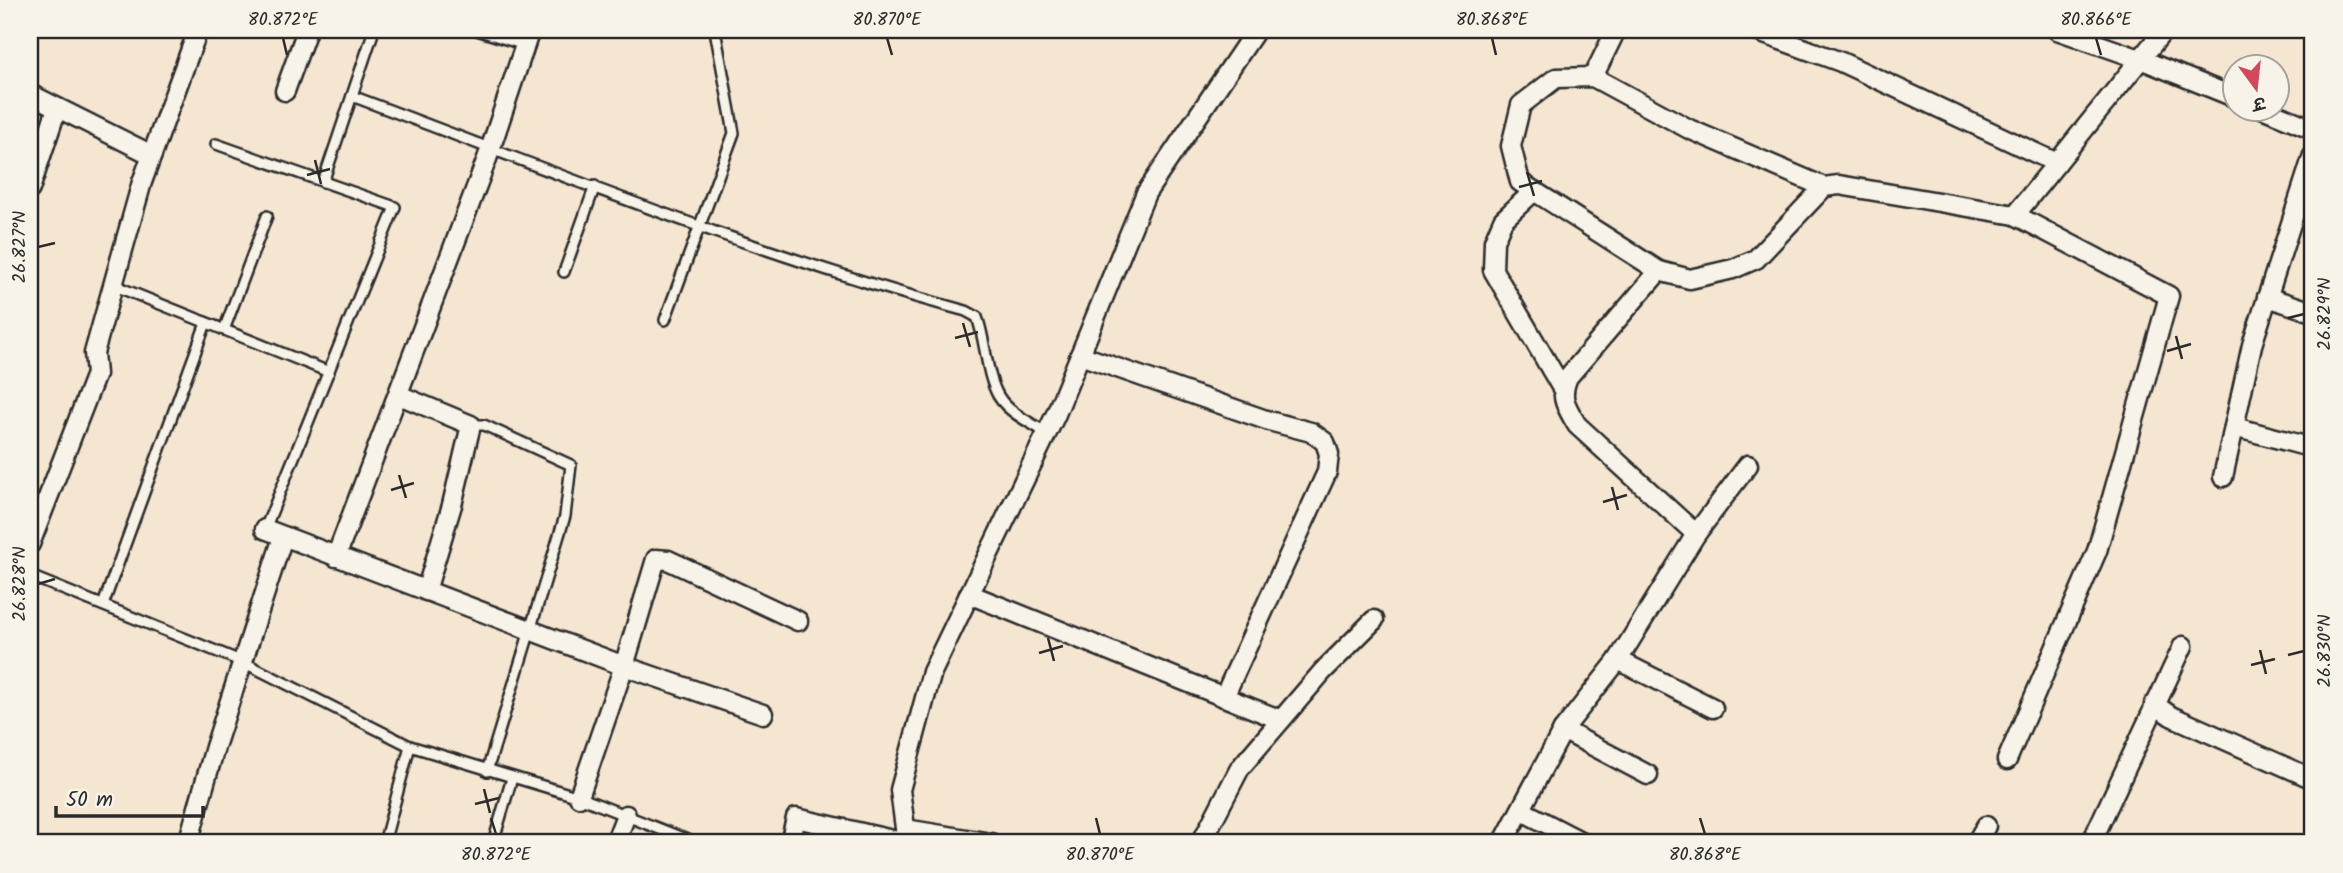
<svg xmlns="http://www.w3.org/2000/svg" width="2343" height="873" viewBox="0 0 2343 873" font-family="Kalam,'Playpen Sans Deva',sans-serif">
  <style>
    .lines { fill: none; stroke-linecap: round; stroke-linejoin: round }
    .service-casing { stroke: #2b2b2b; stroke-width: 14 }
    .minor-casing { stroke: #2b2b2b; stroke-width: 23 }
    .service { stroke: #f7f3e8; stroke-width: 9 }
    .minor { stroke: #f7f3e8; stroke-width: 18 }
    .ticks { fill: none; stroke: #2b2b2b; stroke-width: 2.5 }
    .neatline { fill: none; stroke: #2b2b2b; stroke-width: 2.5 }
    .ticks-label { font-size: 18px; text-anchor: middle; fill: #2b2b2b }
  </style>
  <rect width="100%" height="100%" fill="#f5e6d2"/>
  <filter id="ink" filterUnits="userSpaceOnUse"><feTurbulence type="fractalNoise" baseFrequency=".0143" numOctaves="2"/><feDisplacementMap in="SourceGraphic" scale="14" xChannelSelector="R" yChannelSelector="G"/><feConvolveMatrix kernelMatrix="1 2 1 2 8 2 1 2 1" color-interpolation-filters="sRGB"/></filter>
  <g filter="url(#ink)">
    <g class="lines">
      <defs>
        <g id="service">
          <path d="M477,30L525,45"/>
          <path d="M352,96C555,172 757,255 966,311L977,317C986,341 986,376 999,397C1009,413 1031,423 1047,433"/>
          <path d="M216,144L395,207L265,529"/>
          <path d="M323,182L374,30"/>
          <path d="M564,272L595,186"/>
          <path d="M113,285L329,372"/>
          <path d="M665,320L734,133L715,30"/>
          <path d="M224,330L267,216"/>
          <path d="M471,425H484L571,465L565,516L487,771"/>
          <path d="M30,576L243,662L410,746L579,797L695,843"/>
          <path d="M103,605L206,323"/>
          <path d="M384,843L410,746"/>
          <path d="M493,843L512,778"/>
        </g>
        <g id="minor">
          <path d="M1753,30L1841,62L2057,163"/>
          <path d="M2057,30L2140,59L2234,97"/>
          <path d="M1593,77L1616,30"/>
          <path d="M285,91L307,30"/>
          <path d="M30,94L152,155"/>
          <path d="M2262,108L2313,129"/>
          <path d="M30,189L57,108"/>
          <path d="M1534,191L1503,220L1494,241L1493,270L1563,390"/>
          <path d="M2015,215L2164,30"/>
          <path d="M1659,271L1520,182L1511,146L1521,105L1556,78L1593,77L1689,129L1824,187"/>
          <path d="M2267,297L2313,312"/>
          <path d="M1080,355L1269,421L1311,432L1325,442L1329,454L1327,472L1224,697"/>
          <path d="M399,395L471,425L452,505L426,591"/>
          <path d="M2234,427L2313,448"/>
          <path d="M2223,477L2252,345L2313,155"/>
          <path d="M265,529L624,666L763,714"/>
          <path d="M1696,534L1748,465"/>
          <path d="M30,544L96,374L94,353L142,182L198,30"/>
          <path d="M336,557L488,156L530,30"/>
          <path d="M969,594L1281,720"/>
          <path d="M1618,660L1713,708"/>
          <path d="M2154,704L2171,716L2313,779"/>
          <path d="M1563,730L1648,775"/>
          <path d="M579,797L624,666L656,559L668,560L798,621"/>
          <path d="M1526,813L1584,843"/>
          <path d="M905,829L991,843"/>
          <path d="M188,843L215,747L283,537"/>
          <path d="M615,843L626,815"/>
          <path d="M790,843L796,818L906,843"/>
          <path d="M907,843L900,790L932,672L1056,414L1146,193L1256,30"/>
          <path d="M1201,843L1240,768L1323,671L1374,620"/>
          <path d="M1503,843L1563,730L1618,660L1696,534L1577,425C1566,406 1559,398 1568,377L1659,271L1690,279L1733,269L1756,259L1824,187L1839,185L2015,215L2169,296L2097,551L2007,760"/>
          <path d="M1976,843L1986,826"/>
          <path d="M2091,843L2183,646"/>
        </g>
      </defs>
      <use href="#service" class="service-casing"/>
      <use href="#minor" class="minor-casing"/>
      <use href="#service" class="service"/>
      <use href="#minor" class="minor"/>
    </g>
  </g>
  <path class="ticks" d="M283,38L287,55M887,38L892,55M1492,38L1496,55M2096,38L2101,55M315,160L321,184M1527,172L1534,196M307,175L330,169M1519,187L1542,181M38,247L55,243M2288,318L2304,314M963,323L970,347M2176,336L2182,359M955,338L978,332M2167,351L2191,344M399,475L406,498M1612,487L1618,510M391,490L414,483M1603,502L1627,495M38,584L55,579M1048,638L1054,661M2260,650L2266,674M1039,653L1063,646M2288,655L2304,651M2251,665L2275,659M484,789L490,813M475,804L499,798M491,818L496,834M1096,818L1100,834M1700,818L1705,834"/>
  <rect width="2343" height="873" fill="none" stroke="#f7f3e8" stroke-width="77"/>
  <g transform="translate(2256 88) rotate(165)"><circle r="33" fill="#f7f3e8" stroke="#a5a39c" stroke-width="2"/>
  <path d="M0-5L12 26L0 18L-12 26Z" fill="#d1495b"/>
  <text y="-10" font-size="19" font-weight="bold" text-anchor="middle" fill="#2b2b2b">उ</text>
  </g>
  <path d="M56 806v10h147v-10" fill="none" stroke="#2b2b2b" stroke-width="3.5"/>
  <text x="66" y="806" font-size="21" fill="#2b2b2b" stroke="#f7f3e8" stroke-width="5" paint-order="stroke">50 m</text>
  <rect x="38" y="38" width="2266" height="796" class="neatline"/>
  <g class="ticks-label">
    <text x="283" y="25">80.872°E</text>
    <text x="887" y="25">80.870°E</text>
    <text x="1492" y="25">80.868°E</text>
    <text x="2096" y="25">80.866°E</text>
    <text transform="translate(19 247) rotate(-90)" y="6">26.827°N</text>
    <text transform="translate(2324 314) rotate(-90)" y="6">26.829°N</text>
    <text transform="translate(19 584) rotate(-90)" y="6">26.828°N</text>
    <text transform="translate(2324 651) rotate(-90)" y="6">26.830°N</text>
    <text x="496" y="860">80.872°E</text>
    <text x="1100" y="860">80.870°E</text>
    <text x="1705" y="860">80.868°E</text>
  </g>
</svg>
